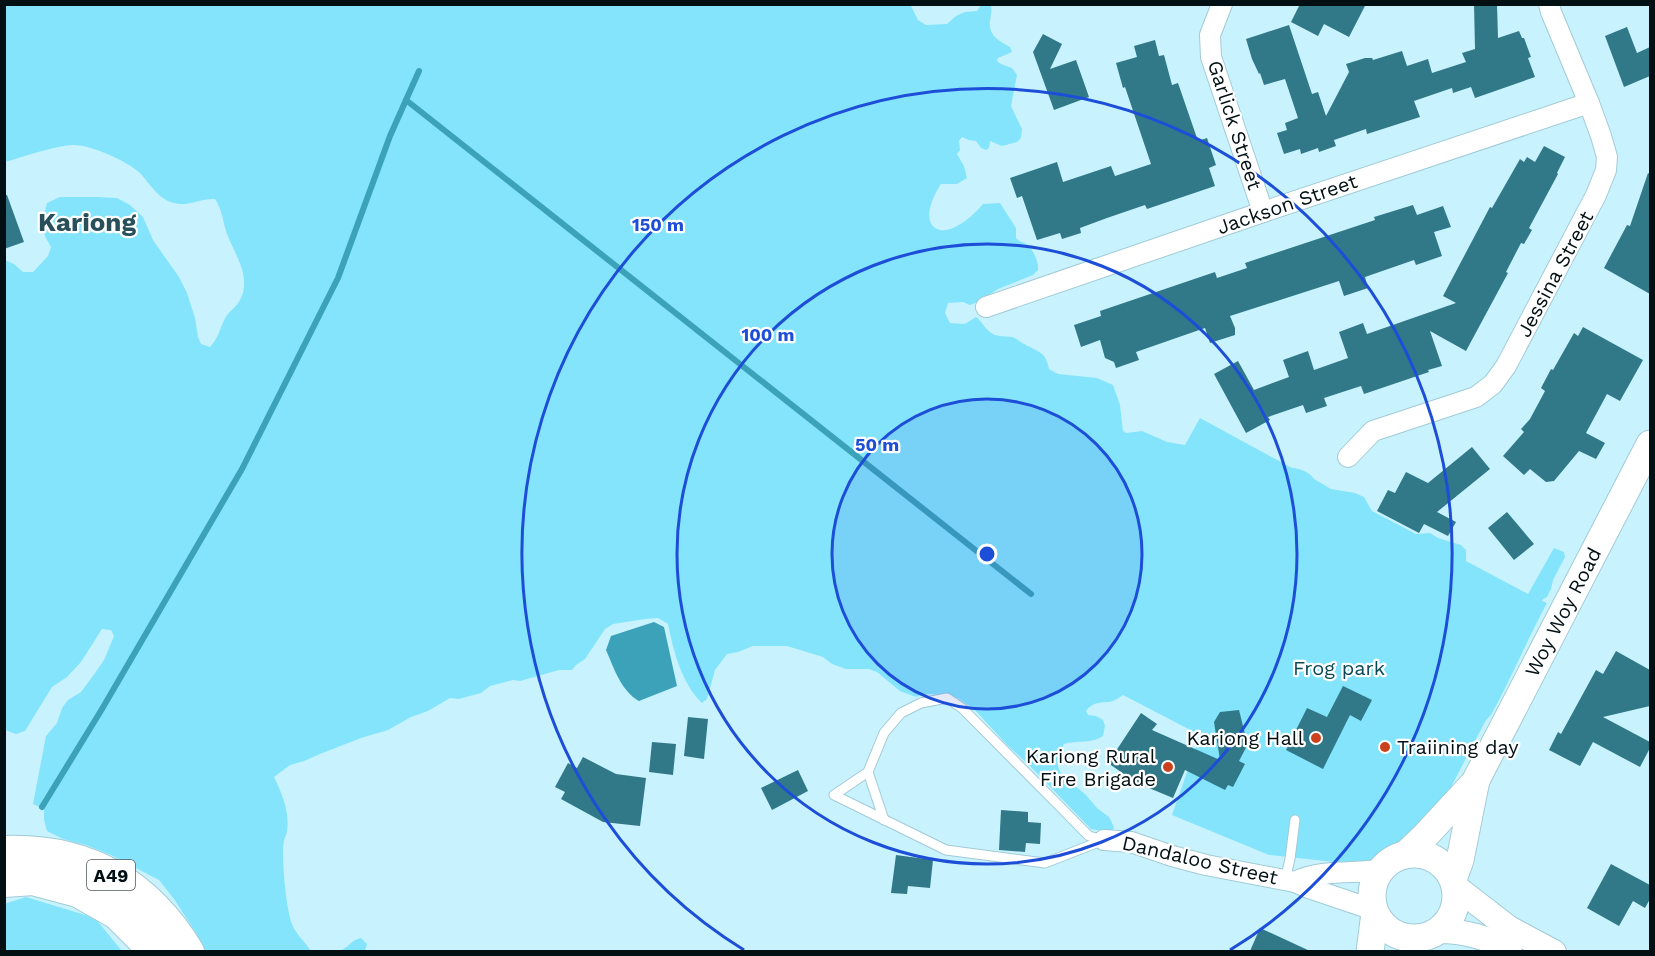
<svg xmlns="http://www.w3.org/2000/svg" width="1655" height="956" viewBox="0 0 1655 956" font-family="'Work Sans',sans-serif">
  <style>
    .green { fill: #84e4fb }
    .water { fill: #3ba2b9 }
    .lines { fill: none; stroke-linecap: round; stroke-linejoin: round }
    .stream { stroke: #3ba2b9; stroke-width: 6 }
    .building { fill: #317888 }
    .service-casing { stroke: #a1cbd6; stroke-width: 11 }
    .minor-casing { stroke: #a1cbd6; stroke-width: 22 }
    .tertiary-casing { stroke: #a1cbd6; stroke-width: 26 }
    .secondary-casing { stroke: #a1cbd6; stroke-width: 29 }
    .trunk-casing { stroke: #a1cbd6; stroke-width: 34 }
    .service { stroke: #fff; stroke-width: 9 }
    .minor { stroke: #fff; stroke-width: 20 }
    .tertiary { stroke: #fff; stroke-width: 24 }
    .secondary { stroke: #fff; stroke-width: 27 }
    .trunk { stroke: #fff; stroke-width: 32 }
    .ring { fill: none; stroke: #1d4ed8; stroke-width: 3 }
    .poi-dot { fill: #cb411d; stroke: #fff; stroke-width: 2 }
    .labels { text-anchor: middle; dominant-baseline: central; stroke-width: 4.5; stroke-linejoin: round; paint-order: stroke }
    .shield { fill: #fff; stroke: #4e585a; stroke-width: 1.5 }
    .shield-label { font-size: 18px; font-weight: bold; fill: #021014 }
    .street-label { font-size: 20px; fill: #021014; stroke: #fff }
    .park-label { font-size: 20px; fill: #0b4855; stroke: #fff }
    .poi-label { font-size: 20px; fill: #021014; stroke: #fff; text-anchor: end }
    .district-label { font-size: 26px; font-weight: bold; fill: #29505a; stroke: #fff }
    .centre { fill: #1d4ed8; stroke: #fff; stroke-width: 3 }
    .ring-label { font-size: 18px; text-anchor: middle; font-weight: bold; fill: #1d4ed8; stroke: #fff; stroke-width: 4.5; stroke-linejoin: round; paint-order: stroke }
  </style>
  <rect width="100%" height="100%" fill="#c8f3fe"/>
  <g class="green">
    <path d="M910,4L918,20L926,25L947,24L956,16L965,12L977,11L981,5L991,6C992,11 991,15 990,21C988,35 999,41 1010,47L1012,52L998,58L997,61L1001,64L1012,68L1017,75L1011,106L1022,129L1021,138L1017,142L1002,146L990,141L989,148L986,150L981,148L976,141L969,140L962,137L959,141L960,150L957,154L964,166L967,178L957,184H941C934,194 919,224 940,230C954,233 975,214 983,204L1000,203L1016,228V238C1020,243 1025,242 1029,246C1034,252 1039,263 1038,270L1033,275L998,289L978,302L970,305L963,302L948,303L945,313L950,323L965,324L976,317C983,322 985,330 993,334C999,337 1005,336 1012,337C1016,338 1020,342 1024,344C1039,352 1046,352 1049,369L1058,374L1097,378L1113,385L1120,405L1123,431L1126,433L1142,431L1167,442L1185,445L1200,418L1292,468C1300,468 1309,472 1314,479L1331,489L1355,493L1364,497L1372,511L1416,534L1430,533L1438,538L1461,545L1466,550V561L1528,594L1554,548L1564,552L1565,557L1553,580L1551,589L1547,597L1543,599L1542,601L1547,603C1527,640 1511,679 1491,715L1486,720L1439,810L1413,835L1372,862L1353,864L1269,855L1172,815L1200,735L1123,695C1119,698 1114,701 1109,702C1098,703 1093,702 1086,711L1088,715L1096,716L1103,720L1105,726L1103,736C1092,744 1077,740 1064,744L1061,750L1058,767L1062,775L1086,795L1097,808L1109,817L1114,827L1112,833L1091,829L1030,766L1008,746L974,709L958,698L933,694H924L916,697L900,691L877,672L869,669H846L832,664L823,657L787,646H753L738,652L727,654L715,670L707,699L702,703C682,684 673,650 668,624L658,618L645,619L613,624L605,629L585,659L576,665L572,670H559L520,681L513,680L490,686L481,693L459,699L450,698L428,711L411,717L388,730L361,738L320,754L304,761L290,765L274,777C282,793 290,813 287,831C287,833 285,838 284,840C281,857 286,908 292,924C295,933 306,943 311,951H205L196,933L174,899L159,880L111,855L86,845L63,839L47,831L44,820V809L33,804L46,736L57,723L62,708L68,700L81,692L95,673L104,660L114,636L111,630L102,629L81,662L67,677L52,687L25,731L16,734L5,730V260L14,264L23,272H33L48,256L51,247C39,227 42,224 47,203L60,197H97L117,198L130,205L143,217L153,240L179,277L187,293L195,318L198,337L201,344L210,347C221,335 220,324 228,314C232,309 237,306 240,300C252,277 235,255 227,234C223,222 222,209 215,199C201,198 188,207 174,203C159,200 150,184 140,173C127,161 90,144 72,145C50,147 26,156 5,162V5Z"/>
    <path d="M26,897L95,918L122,951H5L4,904Z"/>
    <path d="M361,938L367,944L365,951H339C350,947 349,941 361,938Z"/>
  </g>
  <path class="water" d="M654,622L664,627L677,686L639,701C621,691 614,668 606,650L611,636Z"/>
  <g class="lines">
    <g class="stream">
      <path d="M406,100L419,71"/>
      <path d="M42,807L102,709L242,469L338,278L390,136L406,100L1031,594"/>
    </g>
  </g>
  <g class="building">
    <path d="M1300,4H1366L1349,37L1324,24L1318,36L1291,22Z"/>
    <path d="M1474,4H1497L1498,38L1519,31L1522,38H1524L1531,57L1528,58L1535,77L1475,98L1471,87L1453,93L1452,88L1414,101L1420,117L1367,134L1366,129L1334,140L1336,146L1319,152L1318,148L1301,154L1300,149L1284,154L1277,133L1287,130L1285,123L1298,118L1285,79L1264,85L1260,73L1259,74L1252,59L1246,39L1289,25L1312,94L1318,92L1326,116L1349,72L1346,64L1365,58H1372L1373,60L1402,51L1407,66L1428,59L1432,73L1466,62L1462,53L1475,49Z"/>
    <path d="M1627,27L1637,53L1650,47V76L1624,87L1605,36Z"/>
    <path d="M1043,34L1062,44L1050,69L1076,60L1089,97L1054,110L1033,52Z"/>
    <path d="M1155,40L1159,56L1164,55L1172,85L1178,83L1198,141L1207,138L1216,165L1209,168L1215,186L1147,209L1145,205L1107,218L1080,228L1081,233L1062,239L1060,233L1037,240L1022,196L1017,198L1010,178L1057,162L1063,182L1111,166L1115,176L1151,164L1125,87L1123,88L1116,63L1137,57L1134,46Z"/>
    <path d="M1544,146L1565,157L1557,173L1558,174L1529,228L1532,230L1524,244L1521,243L1506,272L1508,273L1466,351L1430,331L1442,366L1428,370L1429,372L1364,394L1361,386L1324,398L1327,406L1306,413L1303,405L1268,417L1270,420L1246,433L1214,374L1238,361L1254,390L1289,377L1283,360L1308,351L1314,370L1348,358L1339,332L1363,323L1367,334L1456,303L1443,296L1490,207L1492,208L1520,159L1524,162L1527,157L1535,162Z"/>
    <path d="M1648,173L1650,174V294L1604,268L1627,225L1630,226Z"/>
    <path d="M4,195H7L24,242L4,249Z"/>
    <path d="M1413,205L1417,215L1443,206L1451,227L1434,232L1442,256L1416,265L1414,260L1365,277L1368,288L1344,296L1339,281L1230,316L1235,328V335L1210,343L1205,328L1136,352L1139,360L1116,368L1114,362L1105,358L1100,340L1081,347L1074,325L1101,316L1100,311L1215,272L1217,278L1247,268L1245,263L1375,220L1374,217Z"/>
    <path d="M1583,327L1643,360L1620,401L1607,394L1586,433L1605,443L1596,459L1579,451L1554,481L1546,482L1530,469L1524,475L1503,456L1524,432L1521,429L1530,419L1545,391L1541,388L1551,369L1553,370L1574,333L1578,336Z"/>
    <path d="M1472,447L1490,469L1437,512L1456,522L1448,536L1424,524L1419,533L1377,511L1388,490L1395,493L1406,472L1428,483Z"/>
    <path d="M1507,512L1534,544L1514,560L1488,528Z"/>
    <path d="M1616,651L1650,670V706L1603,717L1650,742V748L1640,767L1593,742L1580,766L1549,750L1558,732L1561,734L1596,670L1603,674Z"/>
    <path d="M1343,686L1372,700L1361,721L1350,715L1323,769L1286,750L1307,708L1327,717Z"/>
    <path d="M1239,710L1246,738L1250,740L1239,761L1245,764L1233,787L1228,785L1225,790L1185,770L1173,798L1137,783L1108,763L1141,713L1157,724L1152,730L1220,760L1214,722L1220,712Z"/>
    <path d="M688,717L708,719L704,759L684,756Z"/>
    <path d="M652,742L676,744L673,775L649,772Z"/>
    <path d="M583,757L616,774L646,778L640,826L603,822L561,799L565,792L555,787L568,763L577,768Z"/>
    <path d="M798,770L808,791L772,810L761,788Z"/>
    <path d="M1001,810L1028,812V822L1041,823L1040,844L1026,843L1025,852L999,850Z"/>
    <path d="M896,855L933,860L930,888L908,886L907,894L891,893Z"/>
    <path d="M1611,864L1650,885V899L1645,908L1633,901L1619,926L1587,908Z"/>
    <path d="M1260,928L1310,951H1250Z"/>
  </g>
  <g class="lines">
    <defs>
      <g id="service">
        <path d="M947,698L962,708L1089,836L1104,840L1045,863L946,850L834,795L868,772L884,733L901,713L921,703Z"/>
        <path d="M868,772L884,820"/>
        <path d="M1285,880L1290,859L1295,820"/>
      </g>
      <g id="minor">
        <path d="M1222,4L1210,35L1211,57L1263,212"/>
        <path d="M986,307L1263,212L1589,103"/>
        <path d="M1348,457L1373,431L1476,397L1493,384L1506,366L1596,195L1606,170L1607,157L1601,136L1589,103L1551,12L1549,4"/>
        <path d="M1104,840L1131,842L1172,856L1206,865L1295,882L1306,887L1374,910"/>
        <path d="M1295,882C1321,869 1353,874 1381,870"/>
      </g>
      <g id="tertiary">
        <path d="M1456,887L1509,928L1554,952"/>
        <path d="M1438,931C1462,931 1491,937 1510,952"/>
      </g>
      <g id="secondary">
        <circle cx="1414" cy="896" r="42"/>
        <path d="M1405,855L1425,836L1476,781"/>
        <path id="s1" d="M1453,879L1460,860L1476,780L1650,444"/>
        <path d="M1370,952L1375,913"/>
      </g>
      <g id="trunk">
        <path d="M4,852C85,849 146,883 188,952"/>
        <path d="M4,881L33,879L78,891L117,913L145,941L152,952"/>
      </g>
    </defs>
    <use href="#service" class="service-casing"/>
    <use href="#minor" class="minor-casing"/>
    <use href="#tertiary" class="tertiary-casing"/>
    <use href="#secondary" class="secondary-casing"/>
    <use href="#trunk" class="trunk-casing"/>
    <use href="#service" class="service"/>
    <use href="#minor" class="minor"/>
    <use href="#tertiary" class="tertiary"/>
    <use href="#secondary" class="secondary"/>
    <use href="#trunk" class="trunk"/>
  </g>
  <circle cx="987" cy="554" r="155" fill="#1d4ed8" fill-opacity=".12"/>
  <g class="ring">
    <circle cx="987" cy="554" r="155"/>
    <circle cx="987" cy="554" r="310"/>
    <path d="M744 950A465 465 0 1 1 1230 950"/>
  </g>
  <g class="poi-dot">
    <circle cx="1316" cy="738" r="6"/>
    <circle cx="1385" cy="747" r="6"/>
    <circle cx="1168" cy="767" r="6"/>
  </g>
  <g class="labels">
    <rect class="shield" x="87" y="860" width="48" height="30" rx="4.5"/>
    <g class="shield-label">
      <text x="111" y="875">A49</text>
    </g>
    <g class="street-label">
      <text transform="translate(1235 125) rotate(72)">Garlick Street</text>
      <text transform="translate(1287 204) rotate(-19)">Jackson Street</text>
      <text transform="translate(1555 274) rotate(-62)">Jessina Street</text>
      <text stroke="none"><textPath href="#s1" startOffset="291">Woy Woy Road</textPath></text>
      <text transform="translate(1200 860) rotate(13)">Dandaloo Street</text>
    </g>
    <g class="park-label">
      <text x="1339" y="668">Frog park</text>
    </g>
    <g class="poi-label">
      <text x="1304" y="738">Kariong Hall</text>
      <text x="1397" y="747" text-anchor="start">Traiining day</text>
      <text x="1156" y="756">Kariong Rural<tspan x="1156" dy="23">Fire Brigade</tspan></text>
    </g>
    <g class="district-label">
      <text x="87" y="222">Kariong</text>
    </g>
  </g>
  <circle cx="987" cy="554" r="9" class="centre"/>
  <g class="ring-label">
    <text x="658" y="231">150 m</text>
    <text x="768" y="341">100 m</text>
    <text x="877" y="451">50 m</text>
  </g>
  <rect width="1655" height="956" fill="none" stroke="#021014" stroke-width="12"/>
</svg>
